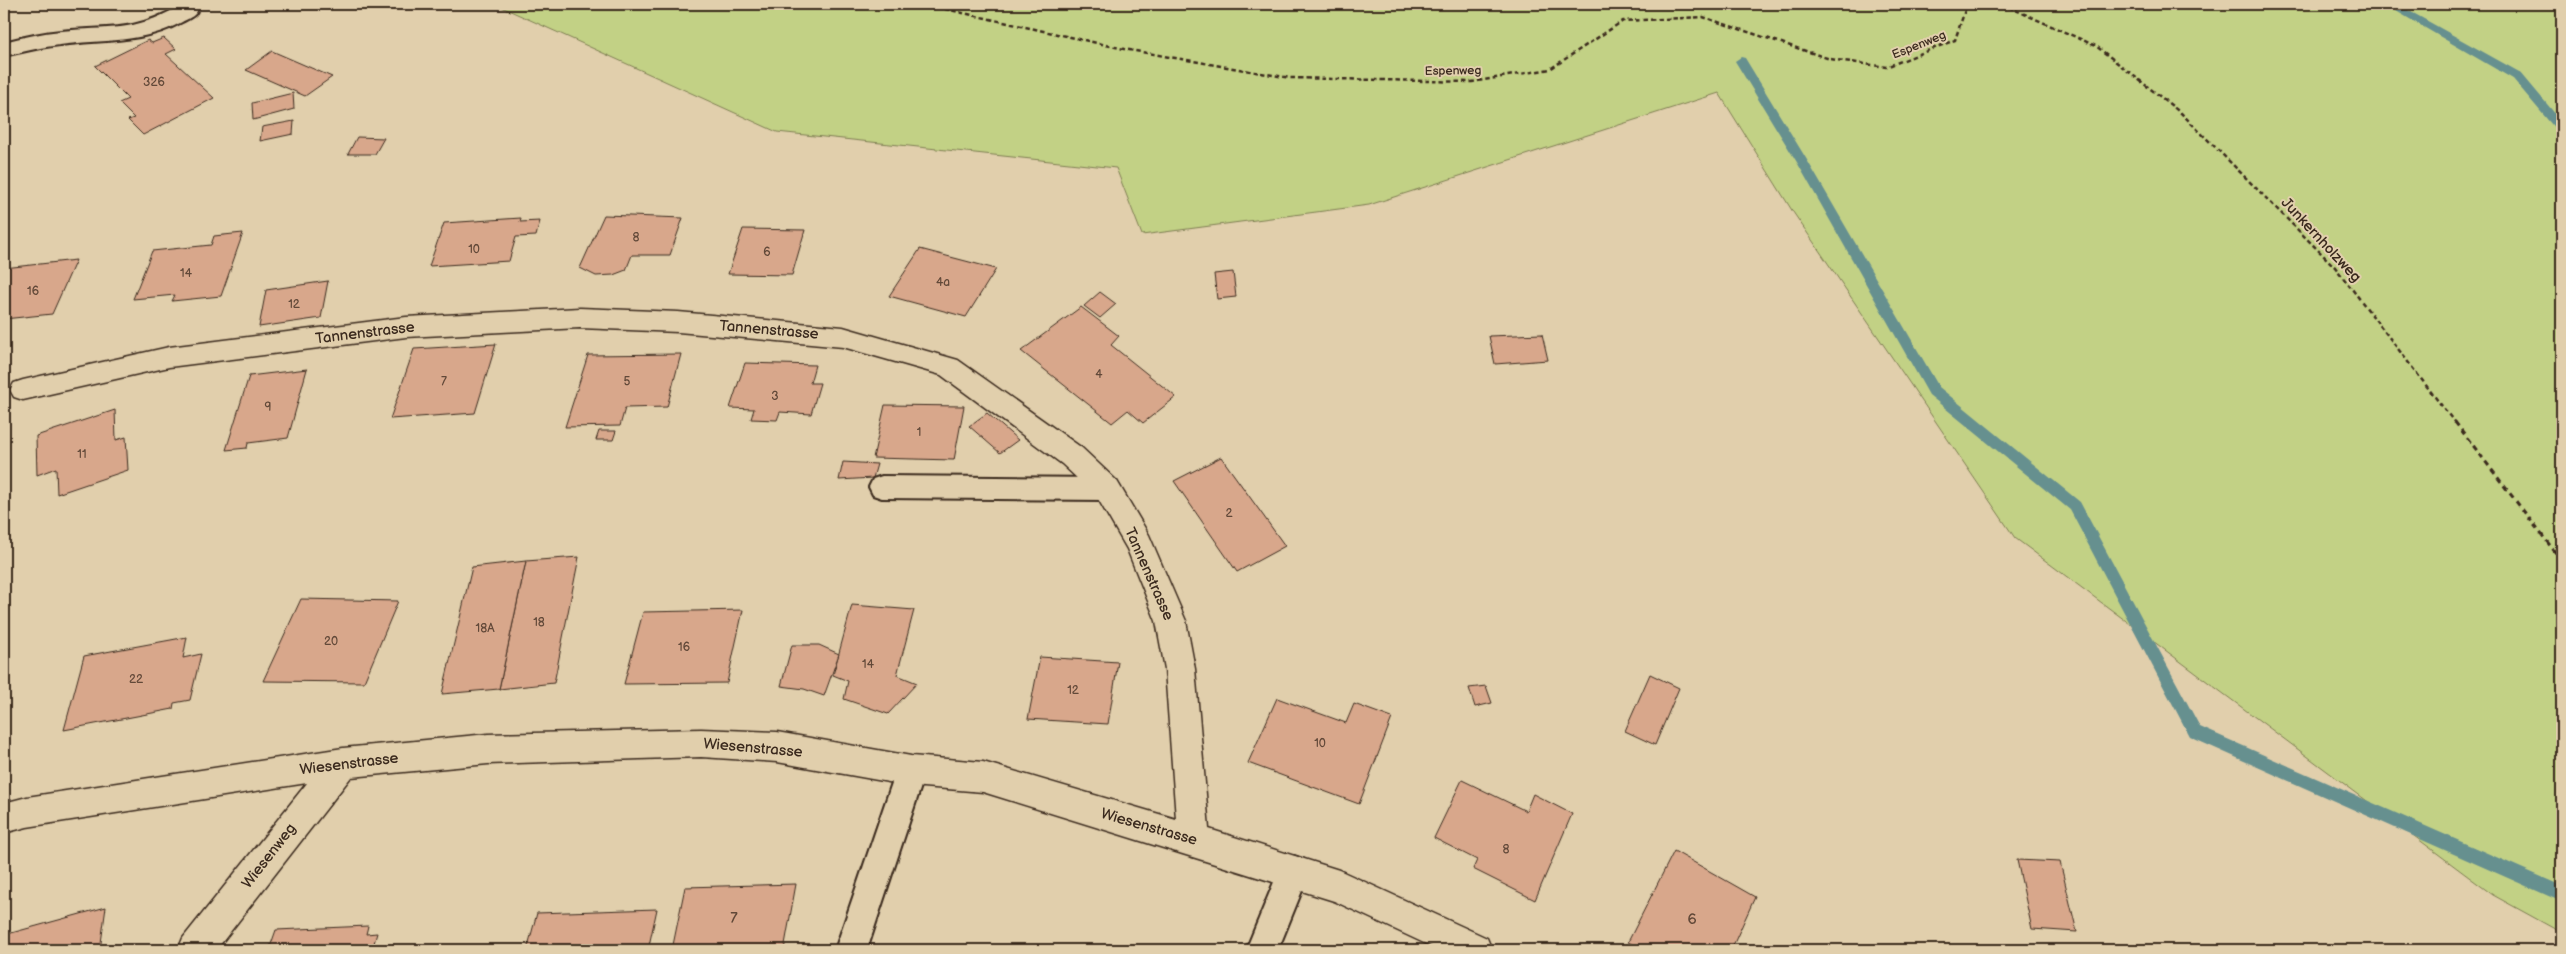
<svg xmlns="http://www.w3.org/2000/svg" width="2566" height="954" font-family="'Balsamiq Sans',sans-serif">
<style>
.green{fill:#c2d185;stroke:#7e7e52}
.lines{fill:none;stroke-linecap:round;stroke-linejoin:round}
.stream{fill:#66908f;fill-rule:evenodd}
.building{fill:#d8a78b;stroke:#3b2a1e}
.service-casing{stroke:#3b2a1e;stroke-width:4}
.minor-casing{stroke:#3b2a1e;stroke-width:3}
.path-far1{stroke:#3b2a1e;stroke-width:2.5;stroke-dasharray:4.5 3;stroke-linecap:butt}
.path{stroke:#3b2a1e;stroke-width:3;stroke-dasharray:5.5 4.5;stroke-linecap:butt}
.service{fill:#e1cfac;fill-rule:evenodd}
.minor{fill:#e1cfac;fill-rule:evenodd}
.labels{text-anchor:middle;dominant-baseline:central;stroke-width:4;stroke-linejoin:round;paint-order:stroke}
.far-street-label{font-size:12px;fill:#3b2a1e;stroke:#e1cfac}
.number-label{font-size:12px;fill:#624939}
.street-label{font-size:15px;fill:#3b2a1e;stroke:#e1cfac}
.near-number-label{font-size:15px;fill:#624939}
</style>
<rect width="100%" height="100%" fill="#e1cfac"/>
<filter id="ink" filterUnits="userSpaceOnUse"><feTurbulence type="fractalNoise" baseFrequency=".02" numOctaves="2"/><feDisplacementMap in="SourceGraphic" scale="10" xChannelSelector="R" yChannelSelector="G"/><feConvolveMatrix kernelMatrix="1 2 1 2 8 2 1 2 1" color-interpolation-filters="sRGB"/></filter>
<g filter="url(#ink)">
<path class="green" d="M495 4H2562V933L2493 895 2015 538 1793 212 1719 93 1369 205 1142 235 1116 168 777 132Z"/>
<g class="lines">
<g class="stream">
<path d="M2384 4H2397L2521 73 2562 122V133L2558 132 2513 79Z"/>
<path d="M1741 57 1745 58 1807 160 1939 387 2080 502 2200 727 2562 886V902L2190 737 2070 510 1929 395 1798 164 1735 61Z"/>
</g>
</g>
<g class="building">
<path d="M164 38 176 49 166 54 214 98 143 135 128 120 134 118 119 103 128 99 95 66 148 40 152 43Z"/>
<path d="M272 51 332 77 305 96 246 70Z"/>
<path d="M293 93 294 109 253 120 252 103Z"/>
<path d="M294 121 293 134 260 141 262 127Z"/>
<path d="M357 137 384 138 375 154H348Z"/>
<path d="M604 215 683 218 670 255H632L626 270 613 275 596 276 580 268Z"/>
<path d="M521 218 520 222 540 221 536 236 516 237 509 261 429 266 444 223Z"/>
<path d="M743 229 805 230 792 275 728 274Z"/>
<path d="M243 233 221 296 172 301 175 295 133 299 152 251 211 245 214 236Z"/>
<path d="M920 249 996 269 966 317 889 296Z"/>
<path d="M76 260 52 314 4 319V268Z"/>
<path d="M1233 272 1236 297 1217 299 1214 274Z"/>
<path d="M328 281 321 318 259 327 266 290Z"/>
<path d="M1100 292 1116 304 1100 318 1084 306Z"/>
<path d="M1081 307 1119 336 1111 345 1176 397 1143 423 1128 410 1112 423 1021 351Z"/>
<path d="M1542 334 1548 360 1495 364 1489 336Z"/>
<path d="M496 344 475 413 390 419 414 349Z"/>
<path d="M681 354 667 407 625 408 620 426 565 427 588 355Z"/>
<path d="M745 363 815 365 810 383H820L811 414 780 412 777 420 751 419 754 409 730 408Z"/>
<path d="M307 369 288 438 248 443 247 448 226 450 249 376Z"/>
<path d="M885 405 964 406 954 460 873 458Z"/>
<path d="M115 410 116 440 126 437 128 470 57 494 56 468 37 475 36 436Z"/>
<path d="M987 413 1018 440 1000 453 969 426Z"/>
<path d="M599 431H616L613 440H596Z"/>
<path d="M1221 457 1285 546 1237 572 1174 481Z"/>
<path d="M843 462 877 464 873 478 839 480Z"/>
<path d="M579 557 554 683 499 689 526 561Z"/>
<path d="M526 561 499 689 442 694 472 567Z"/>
<path d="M301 599 398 601 364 682 263 681Z"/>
<path d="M852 605 914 610 897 675 917 683 888 714 844 699 848 681 833 675Z"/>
<path d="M743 610 727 683 624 684 643 612Z"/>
<path d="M187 637 183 658 201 654 190 700 174 703 173 709 64 730 84 656Z"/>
<path d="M792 645H819L839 654 824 696 804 689 781 686Z"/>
<path d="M1040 657 1118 662 1108 724 1028 719Z"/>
<path d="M1650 674 1679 688 1655 745 1625 731Z"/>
<path d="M1486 686 1492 703 1475 707 1469 688Z"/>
<path d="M1277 698 1346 723 1354 704 1392 718 1359 804 1248 763Z"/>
<path d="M1462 780 1526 811 1533 794 1572 814 1535 900 1473 869 1477 860 1434 838Z"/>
<path d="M1674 851 1755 897 1731 950H1643L1628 942Z"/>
<path d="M2017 860 2060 862 2077 932 2032 929Z"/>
<path d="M796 884 784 950H672L685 887Z"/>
<path d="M106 907 100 950H4V935Z"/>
<path d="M657 909 648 950H527L537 913Z"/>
<path d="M368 926 366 934 377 933 372 950H269L276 930Z"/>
</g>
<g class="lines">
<g class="service-casing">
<g id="service">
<path d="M178 4H198C199 15 191 17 182 22 143 44 102 39 60 45 41 47 23 52 4 56V42C23 37 41 33 61 31 110 26 132 33 178 7Z"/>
<path d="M882 476 1107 478 1116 481 1120 489 1116 497 1107 500 882 498 873 495 869 487 873 479Z"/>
<path d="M911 757 922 761 926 771 867 950H835L896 771 900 761Z"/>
<path d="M1294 856 1305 860 1310 871 1278 950H1246L1283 860Z"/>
</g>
</g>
<g class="minor-casing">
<path id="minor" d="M580 308 678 312 843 327 958 360 1082 448 1117 481 1149 535 1186 621 1195 669 1209 829 1339 870 1487 938 1492 950H1439L1334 901 983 792 911 786 777 762 701 757 488 764 351 777 216 950H178L183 938 307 783 27 827 4 833V803L27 797 343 748 488 734 701 729 777 732 911 756 983 762 1176 819 1165 669 1156 621 1127 549 1097 497 1062 464 941 375 843 347 678 332 580 328 406 337 169 367 23 400 14 397 10 390 14 383 23 380 169 347 406 317Z"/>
</g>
<g class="path-far1">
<path d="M923 4 1124 49 1290 78 1472 82 1550 69 1623 21 1703 17 1830 59 1886 67 1955 40 1967 4"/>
<path d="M2002 4 2096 46 2181 113 2335 267 2455 423"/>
</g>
<path class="path" d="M2455 422 2562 561"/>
<use href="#service" class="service"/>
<use href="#minor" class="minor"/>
</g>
</g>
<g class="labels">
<g class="far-street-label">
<text transform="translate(1919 45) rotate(-22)">Espenweg</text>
<text transform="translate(1453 71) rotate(-1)">Espenweg</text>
</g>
<g class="number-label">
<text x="154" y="82">326</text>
<text x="636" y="237">8</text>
<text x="474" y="249">10</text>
<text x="767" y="252">6</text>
<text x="186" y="273">14</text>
<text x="943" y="282">4a</text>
<text x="33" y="291">16</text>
<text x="294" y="304">12</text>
<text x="1099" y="374">4</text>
<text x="444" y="381">7</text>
<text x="627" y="381">5</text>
<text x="775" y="396">3</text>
<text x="268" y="407">9</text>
<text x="919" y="432">1</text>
<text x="82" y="454">11</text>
<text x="1229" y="513">2</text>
<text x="539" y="622">18</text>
<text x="485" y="628">18A</text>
<text x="331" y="641">20</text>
<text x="684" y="647">16</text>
<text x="868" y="664">14</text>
<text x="136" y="679">22</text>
<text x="1073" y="690">12</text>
<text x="1320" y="743">10</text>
<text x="1506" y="849">8</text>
</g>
<g class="street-label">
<text transform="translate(2321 240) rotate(47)">Junkernholzweg</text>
<text transform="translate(769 330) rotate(5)">Tannenstrasse</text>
<text transform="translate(365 333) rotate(-7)">Tannenstrasse</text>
<text transform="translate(1149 574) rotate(66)">Tannenstrasse</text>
<text transform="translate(753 748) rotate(5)">Wiesenstrasse</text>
<text transform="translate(349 764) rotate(-7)">Wiesenstrasse</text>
<text transform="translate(1149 827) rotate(16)">Wiesenstrasse</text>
<text transform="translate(269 856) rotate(-52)">Wiesenweg</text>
</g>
<g class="near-number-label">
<text x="734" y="918">7</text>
<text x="1692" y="919">6</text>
</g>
</g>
<rect width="2566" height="954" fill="none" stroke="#e1cfac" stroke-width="20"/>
<rect x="10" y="10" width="2546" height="934" fill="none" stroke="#3b2a1e" stroke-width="2" filter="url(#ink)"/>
</svg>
